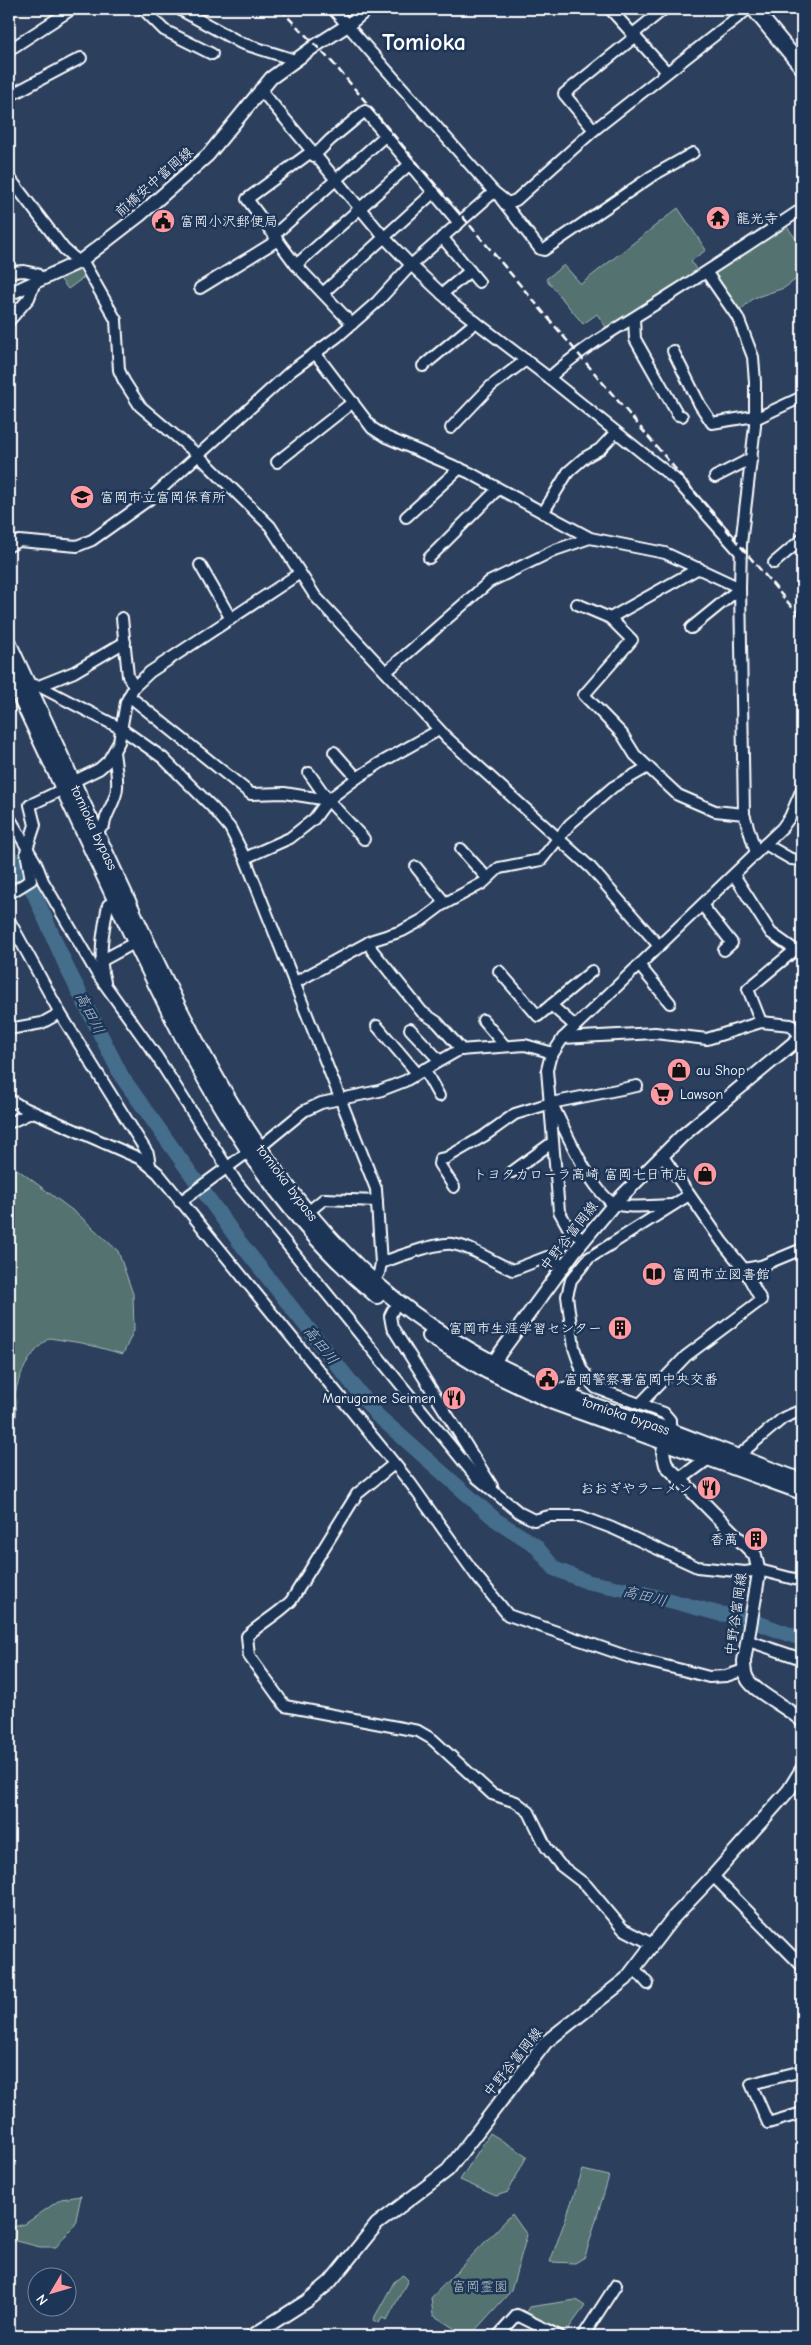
<svg xmlns="http://www.w3.org/2000/svg" width="811" height="2345" font-family="'Comic Neue','Klee One',sans-serif">
<style>
.green{fill:#537270;stroke:#a9b8b8}
.lines{fill:none;stroke-linecap:round;stroke-linejoin:round}
.river{stroke:#446e8c;stroke-width:15}
.minor-casing{stroke:#fff;stroke-width:14}
.major-casing{stroke:#fff;stroke-width:16}
.highway-casing{stroke:#fff;stroke-width:18}
.minor{stroke:#1d3557;stroke-width:10}
.major{stroke:#1d3557;stroke-width:12}
.highway{stroke:#1d3557;stroke-width:14}
.rail{stroke:#fff;stroke-width:2.5;stroke-dasharray:8 4;stroke-linecap:butt}
.labels{text-anchor:middle;dominant-baseline:central;stroke-width:5;stroke-linejoin:round;paint-order:stroke}
.street-label{font-size:14px;fill:#fff;stroke:#1d3557}
.poi-label{font-size:14px;fill:#fff;stroke:#1d3557;text-anchor:start}
.park-label{font-size:14px;fill:#b2c0bf;stroke:#1d3557}
.water-label{font-size:15px;font-style:italic;fill:#b4c5d1;stroke:#1d3557}
.town-label{font-size:24px;font-weight:bold;fill:#fff;stroke:#1d3557}
</style>
<rect width="100%" height="100%" fill="#2c3f5d"/>
<filter id="ink" filterUnits="userSpaceOnUse"><feTurbulence type="fractalNoise" baseFrequency=".02" numOctaves="2"/><feDisplacementMap in="SourceGraphic" scale="10" xChannelSelector="R" yChannelSelector="G"/><feConvolveMatrix kernelMatrix="1 2 1 2 8 2 1 2 1" color-interpolation-filters="sRGB"/></filter>
<g filter="url(#ink)">
<g class="green">
<path d="M678 208 706 250 691 261 698 273 608 330 597 314 583 324 546 279 564 265 581 284Z"/>
<path d="M785 224 802 247V275L784 288 754 298 738 312 712 273Z"/>
<path d="M80 266 86 276 68 289 58 276Z"/>
<path d="M9 1163 80 1216 118 1251 133 1294 134 1330 123 1354 82 1343 49 1338C34 1350 22 1367 17 1386 12 1404 23 1413 9 1430Z"/>
<path d="M490 2133 527 2156 508 2192 496 2196 460 2180Z"/>
<path d="M583 2170 609 2176 585 2257 575 2263 550 2262Z"/>
<path d="M81 2196 75 2224 56 2247H40L9 2239V2228L25 2224 61 2199Z"/>
<path d="M512 2214 527 2235 511 2291 470 2336H466L433 2315 431 2298Z"/>
<path d="M403 2275 408 2280 387 2320 382 2318 379 2323 373 2320 394 2282Z"/>
<path d="M576 2300 585 2306 566 2332 526 2312 529 2307Z"/>
</g>
<g class="lines">
<path class="river" d="M9 855 33 891 67 968 122 1077 238 1240 377 1415 496 1520 535 1545 555 1569 588 1582 642 1593 720 1614 736 1615 802 1639"/>
<g class="minor-casing">
<g id="minor">
<path d="M143 9 164 30 212 54"/>
<path d="M179 9 241 43 295 60"/>
<path d="M333 9 494 192 508 203 516 200 594 130 748 9"/>
<path d="M610 9 667 72"/>
<path d="M633 34 664 9"/>
<path d="M9 50 72 9"/>
<path d="M260 89 383 236 411 265 455 306 549 378 676 480 741 553"/>
<path d="M9 96 81 58"/>
<path d="M594 130 564 94 636 36"/>
<path d="M311 152 247 199 296 265 352 324"/>
<path d="M314 156 330 140 365 111 459 223"/>
<path d="M9 177 64 249 79 262"/>
<path d="M501 199 540 249 544 250 652 176 693 153"/>
<path d="M274 235 386 135"/>
<path d="M442 237 479 282"/>
<path d="M82 260 116 320 119 370 124 381 140 406 198 455 270 526 315 596 447 738 591 868 659 946"/>
<path d="M296 265 410 164"/>
<path d="M9 272 24 271 37 274 41 279"/>
<path d="M707 273 738 318 753 357 755 382V426L741 544 740 588 744 814 756 853"/>
<path d="M200 288 278 240"/>
<path d="M323 293 434 192"/>
<path d="M442 294 470 271"/>
<path d="M634 318 635 339 678 415 682 416"/>
<path d="M9 321 29 298 35 282"/>
<path d="M673 351 700 405 712 423 755 416"/>
<path d="M315 353 372 428 386 437 470 473 590 538 665 553 740 588 691 628"/>
<path d="M423 366 476 322"/>
<path d="M549 378C586 344 623 325 665 298 711 269 757 239 802 209"/>
<path d="M755 419 802 397"/>
<path d="M451 428 491 386 526 360"/>
<path d="M277 462 353 402"/>
<path d="M715 477 752 458"/>
<path d="M543 513 568 472 584 458 600 449 616 432"/>
<path d="M406 517 460 468"/>
<path d="M9 546 19 541 77 546 92 540 151 498 291 371 337 337 377 302 411 265 494 192"/>
<path d="M429 558 498 489"/>
<path d="M774 563 802 539"/>
<path d="M200 565 231 619"/>
<path d="M577 604 610 618 632 640 584 695 622 734 635 755 678 795 715 811 744 814"/>
<path d="M122 618 128 676 134 687"/>
<path d="M610 618 699 568"/>
<path d="M386 672 489 582 555 550 590 538"/>
<path d="M28 684 39 686 122 729 163 758 214 809 230 828 245 858 376 1189 381 1263 379 1273 374 1281"/>
<path d="M39 686 74 672 125 642"/>
<path d="M129 696 251 794 284 793 328 800 364 839"/>
<path d="M334 752 357 778"/>
<path d="M309 773 328 800"/>
<path d="M9 817 36 863 43 881 96 972 157 1057 237 1183 476 1477 520 1513 534 1520 549 1516H580L612 1528 697 1567 745 1572 759 1570 802 1581"/>
<path d="M95 831 104 825C106 812 117 800 117 787 118 776 115 763 114 751"/>
<path d="M765 844 791 859 802 860"/>
<path d="M461 849 487 878"/>
<path d="M245 858 290 838 314 819 328 800 357 778 380 763 439 730"/>
<path d="M416 867 445 903"/>
<path d="M734 875 771 933 795 950 748 989 761 1022"/>
<path d="M9 891 10 893 31 880 26 852 35 825 30 805 57 792 62 787 99 769 108 761 119 742 126 702 134 687 150 672 300 573"/>
<path d="M702 905 732 943 724 950"/>
<path d="M9 920 60 1013 148 1154 150 1165"/>
<path d="M369 942 372 950 422 1012 437 1022 462 1050"/>
<path d="M101 961 136 942"/>
<path d="M639 965 670 1003"/>
<path d="M499 971 538 1016 592 971"/>
<path d="M105 982C98 957 103 931 108 905L116 901"/>
<path d="M294 983 373 940 402 931 422 920 442 905 483 883 499 868 541 860 570 824 613 787 648 767"/>
<path d="M551 1005 575 1026"/>
<path d="M483 1020 505 1046"/>
<path d="M377 1026 417 1073"/>
<path d="M9 1029 42 1023 60 1013"/>
<path d="M410 1029 439 1060"/>
<path d="M563 1038 655 1033 707 1039 761 1022 791 1025 801 1037"/>
<path d="M424 1069 439 1096"/>
<path d="M9 1099 20 1106 141 1159 158 1173 411 1484 475 1574 508 1615 629 1657 686 1671 709 1677 726 1676 744 1670"/>
<path d="M553 1106C565 1129 594 1199 618 1205 635 1209 656 1205 673 1205"/>
<path d="M9 1123 33 1112"/>
<path d="M662 1155 722 1242 744 1269 761 1266 802 1249"/>
<path d="M512 1172 553 1142"/>
<path d="M454 1187 439 1164 440 1159 446 1158 484 1136 515 1114 551 1103 637 1086"/>
<path d="M180 1202 248 1152 260 1147 304 1111 321 1103 379 1091 405 1081 459 1050 525 1045 553 1053"/>
<path d="M308 1212 324 1199 377 1201"/>
<path d="M583 1240 569 1229 559 1211 547 1070 550 1058 563 1038 782 828 790 817 802 789"/>
<path d="M381 1263C396 1257 439 1242 452 1244 473 1247 494 1263 513 1270L547 1257 563 1266"/>
<path d="M393 1310 390 1316 392 1327 492 1486"/>
<path d="M640 1404 686 1356 761 1300 744 1269"/>
<path d="M670 1431V1420L664 1413 596 1388 583 1374 574 1348 567 1296 571 1280 589 1258 689 1195"/>
<path d="M737 1457 783 1418 802 1410"/>
<path d="M394 1464 357 1494 291 1601C277 1615 261 1623 247 1636L249 1656 285 1706 418 1731 432 1739 492 1794 516 1802 529 1812 546 1847 560 1865 586 1885 623 1929 652 1944"/>
<path d="M749 1641 802 1659"/>
<path d="M713 1876 802 1966"/>
<path d="M634 1968 648 1984"/>
<path d="M802 2071 751 2084 768 2123 802 2113"/>
<path d="M498 2336 517 2315 559 2336"/>
<path d="M583 2336 616 2285"/>
</g>
</g>
<g class="major-casing">
<g id="major">
<path d="M9 294 79 262 140 215 208 155 271 78 315 46 348 25 367 9"/>
<path d="M487 1371 574 1252 614 1204 682 1136 802 1036"/>
<path d="M669 1434 663 1452 666 1465 755 1555 759 1573 744 1661C744 1667 744 1674 748 1680 756 1693 789 1708 802 1721"/>
<path d="M680 1479 707 1459"/>
<path d="M252 2336 307 2301 330 2282 377 2224 448 2170 546 2042 626 1979 672 1919 713 1876 789 1790 802 1769"/>
</g>
</g>
<g class="highway-casing">
<g id="highway">
<path d="M754 9 802 67"/>
<path d="M9 644C47 725 84 807 122 888 196 1049 279 1224 431 1326 470 1352 512 1374 555 1391 593 1407 633 1417 671 1431 715 1448 758 1465 802 1481"/>
<path d="M9 673C48 756 87 840 126 923 191 1058 258 1199 377 1296"/>
<path d="M430 1336 487 1371 553 1402 802 1492"/>
<path d="M557 1392 572 1388 583 1374"/>
</g>
</g>
<use href="#minor" class="minor"/>
<use href="#major" class="major"/>
<use href="#highway" class="highway"/>
<path class="rail" d="M280 9 333 63 802 619"/>
</g>
</g>
<defs>
<g id="temple-disc" transform="scale(1.25)"><circle r="9.5" fill="#ff9aa2" stroke="#1d3557"/><path d="M0-6L5-2H3V0L6.5 2.5H4V6H1.5V3h-3V6H-4V2.5H-6.5L-3 0V-2H-5Z" fill="#111"/></g>
<g id="civic-disc" transform="scale(1.25)"><circle r="9.5" fill="#ff9aa2" stroke="#1d3557"/><path d="M-.6-6.5H3V-4.5H.6V-3L4-1V1h2V6H-6V1h2V-1L-.6-3ZM-1.2 2.5V6h2.4V2.5Z" fill="#111"/></g>
<g id="school-disc" transform="scale(1.25)"><circle r="9.5" fill="#ff9aa2" stroke="#1d3557"/><path d="M0-5L7-2L0 1L-7-2ZM-4 1L0 2.5L4 1V4Q0 6-4 4Z" fill="#111"/></g>
<g id="shop-disc" transform="scale(1.25)"><circle r="9.5" fill="#ff9aa2" stroke="#1d3557"/><path d="M-5-2.5h2.3a2.7 3.5 0 0 1 5.4 0H5L5.5 6h-11ZM-1.5-2.5h3a1.5 2.3 0 0 0-3 0Z" fill="#111"/></g>
<g id="supermarket-disc" transform="scale(1.25)"><circle r="9.5" fill="#ff9aa2" stroke="#1d3557"/><path d="M-6-5.5h2.5l.6 2H6L4.5 2H-2.5L-4.4-4H-6ZM-1.5 3.2a1.3 1.3 0 1 0 .1 0ZM3 3.2a1.3 1.3 0 1 0 .1 0Z" fill="#111"/></g>
<g id="library-disc" transform="scale(1.25)"><circle r="9.5" fill="#ff9aa2" stroke="#1d3557"/><path d="M-6-4Q-3-5.5-.7-3.5V5Q-3 3-6 4ZM6-4Q3-5.5 .7-3.5V5Q3 3 6 4Z" fill="#111"/></g>
<g id="building-disc" transform="scale(1.25)"><circle r="9.5" fill="#ff9aa2" stroke="#1d3557"/><path d="M-4-6H4V6H1V3H-1V6H-4ZM-2.5-4.3h1.7v1.8h-1.7ZM.8-4.3h1.7v1.8H.8ZM-2.5-1h1.7V.8h-1.7ZM.8-1h1.7V.8H.8Z" fill="#111"/></g>
<g id="restaurant-disc" transform="scale(1.25)"><circle r="9.5" fill="#ff9aa2" stroke="#1d3557"/><path d="M-5-6h1v4h1v-4h1v4h1v-4h1v5L-1.5 .5V6h-2V.5L-5-1ZM5-6V6H3V1.5H1.5Q1.5-4 5-6Z" fill="#111"/></g>
</defs>
<g fill-rule="evenodd">
<use href="#temple-disc" x="718" y="218"/>
<use href="#civic-disc" x="163" y="221"/>
<use href="#school-disc" x="82" y="497"/>
<use href="#shop-disc" x="679" y="1070"/>
<use href="#supermarket-disc" x="662" y="1094"/>
<use href="#shop-disc" x="705" y="1174"/>
<use href="#library-disc" x="654" y="1274"/>
<use href="#building-disc" x="620" y="1328"/>
<use href="#civic-disc" x="547" y="1379"/>
<use href="#restaurant-disc" x="454" y="1398"/>
<use href="#restaurant-disc" x="709" y="1488"/>
<use href="#building-disc" x="756" y="1539"/>
</g>
<g class="labels">
<g class="street-label">
<text transform="translate(154 182) rotate(-41)">前橋安中富岡線</text>
<text transform="translate(94 828) rotate(65)">tomioka bypass</text>
<text transform="translate(287 1183) rotate(53)">tomioka bypass</text>
<text transform="translate(569 1236) rotate(-52)">中野谷富岡線</text>
<text transform="translate(626 1416) rotate(19)">tomioka bypass</text>
<text transform="translate(736 1614) rotate(-82)">中野谷富岡線</text>
<text transform="translate(513 2062) rotate(-51)">中野谷富岡線</text>
</g>
<g class="poi-label">
<text x="736" y="218">龍光寺</text>
<text x="180" y="221">富岡小沢郵便局</text>
<text x="100" y="497">富岡市立富岡保育所</text>
<text x="696" y="1070">au Shop</text>
<text x="680" y="1094">Lawson</text>
<text x="688" y="1174" text-anchor="end">トヨタカローラ高崎 富岡七日市店</text>
<text x="672" y="1274">富岡市立図書館</text>
<text x="602" y="1328" text-anchor="end">富岡市生涯学習センター</text>
<text x="564" y="1379">富岡警察署富岡中央交番</text>
<text x="436" y="1398" text-anchor="end">Marugame Seimen</text>
<text x="692" y="1488" text-anchor="end">おおぎやラーメン</text>
<text x="738" y="1539" text-anchor="end">香萬</text>
</g>
<g class="park-label">
<text x="480" y="2286">富岡霊園</text>
</g>
<g class="water-label">
<text transform="translate(90 1013) rotate(63)">高田川</text>
<text transform="translate(321 1345) rotate(51)">高田川</text>
<text transform="translate(645 1596) rotate(14)">高田川</text>
</g>
<g class="town-label">
<text x="424" y="42">Tomioka</text>
</g>
</g>
<rect width="811" height="2345" fill="none" stroke="#1d3557" stroke-width="30"/>
<rect x="15" y="15" width="781" height="2315" fill="none" stroke="#fff" stroke-width="2" filter="url(#ink)"/>
<g transform="translate(52 2292) rotate(232)"><circle r="24" fill="#1d3557" stroke="#77869a"/>
<path d="M0-4L9 19L0 12L-9 19Z" fill="#ff9aa2"/>
<text y="-8" font-size="14" font-weight="bold" text-anchor="middle" fill="#ffffff">N</text>
</g>
</svg>
